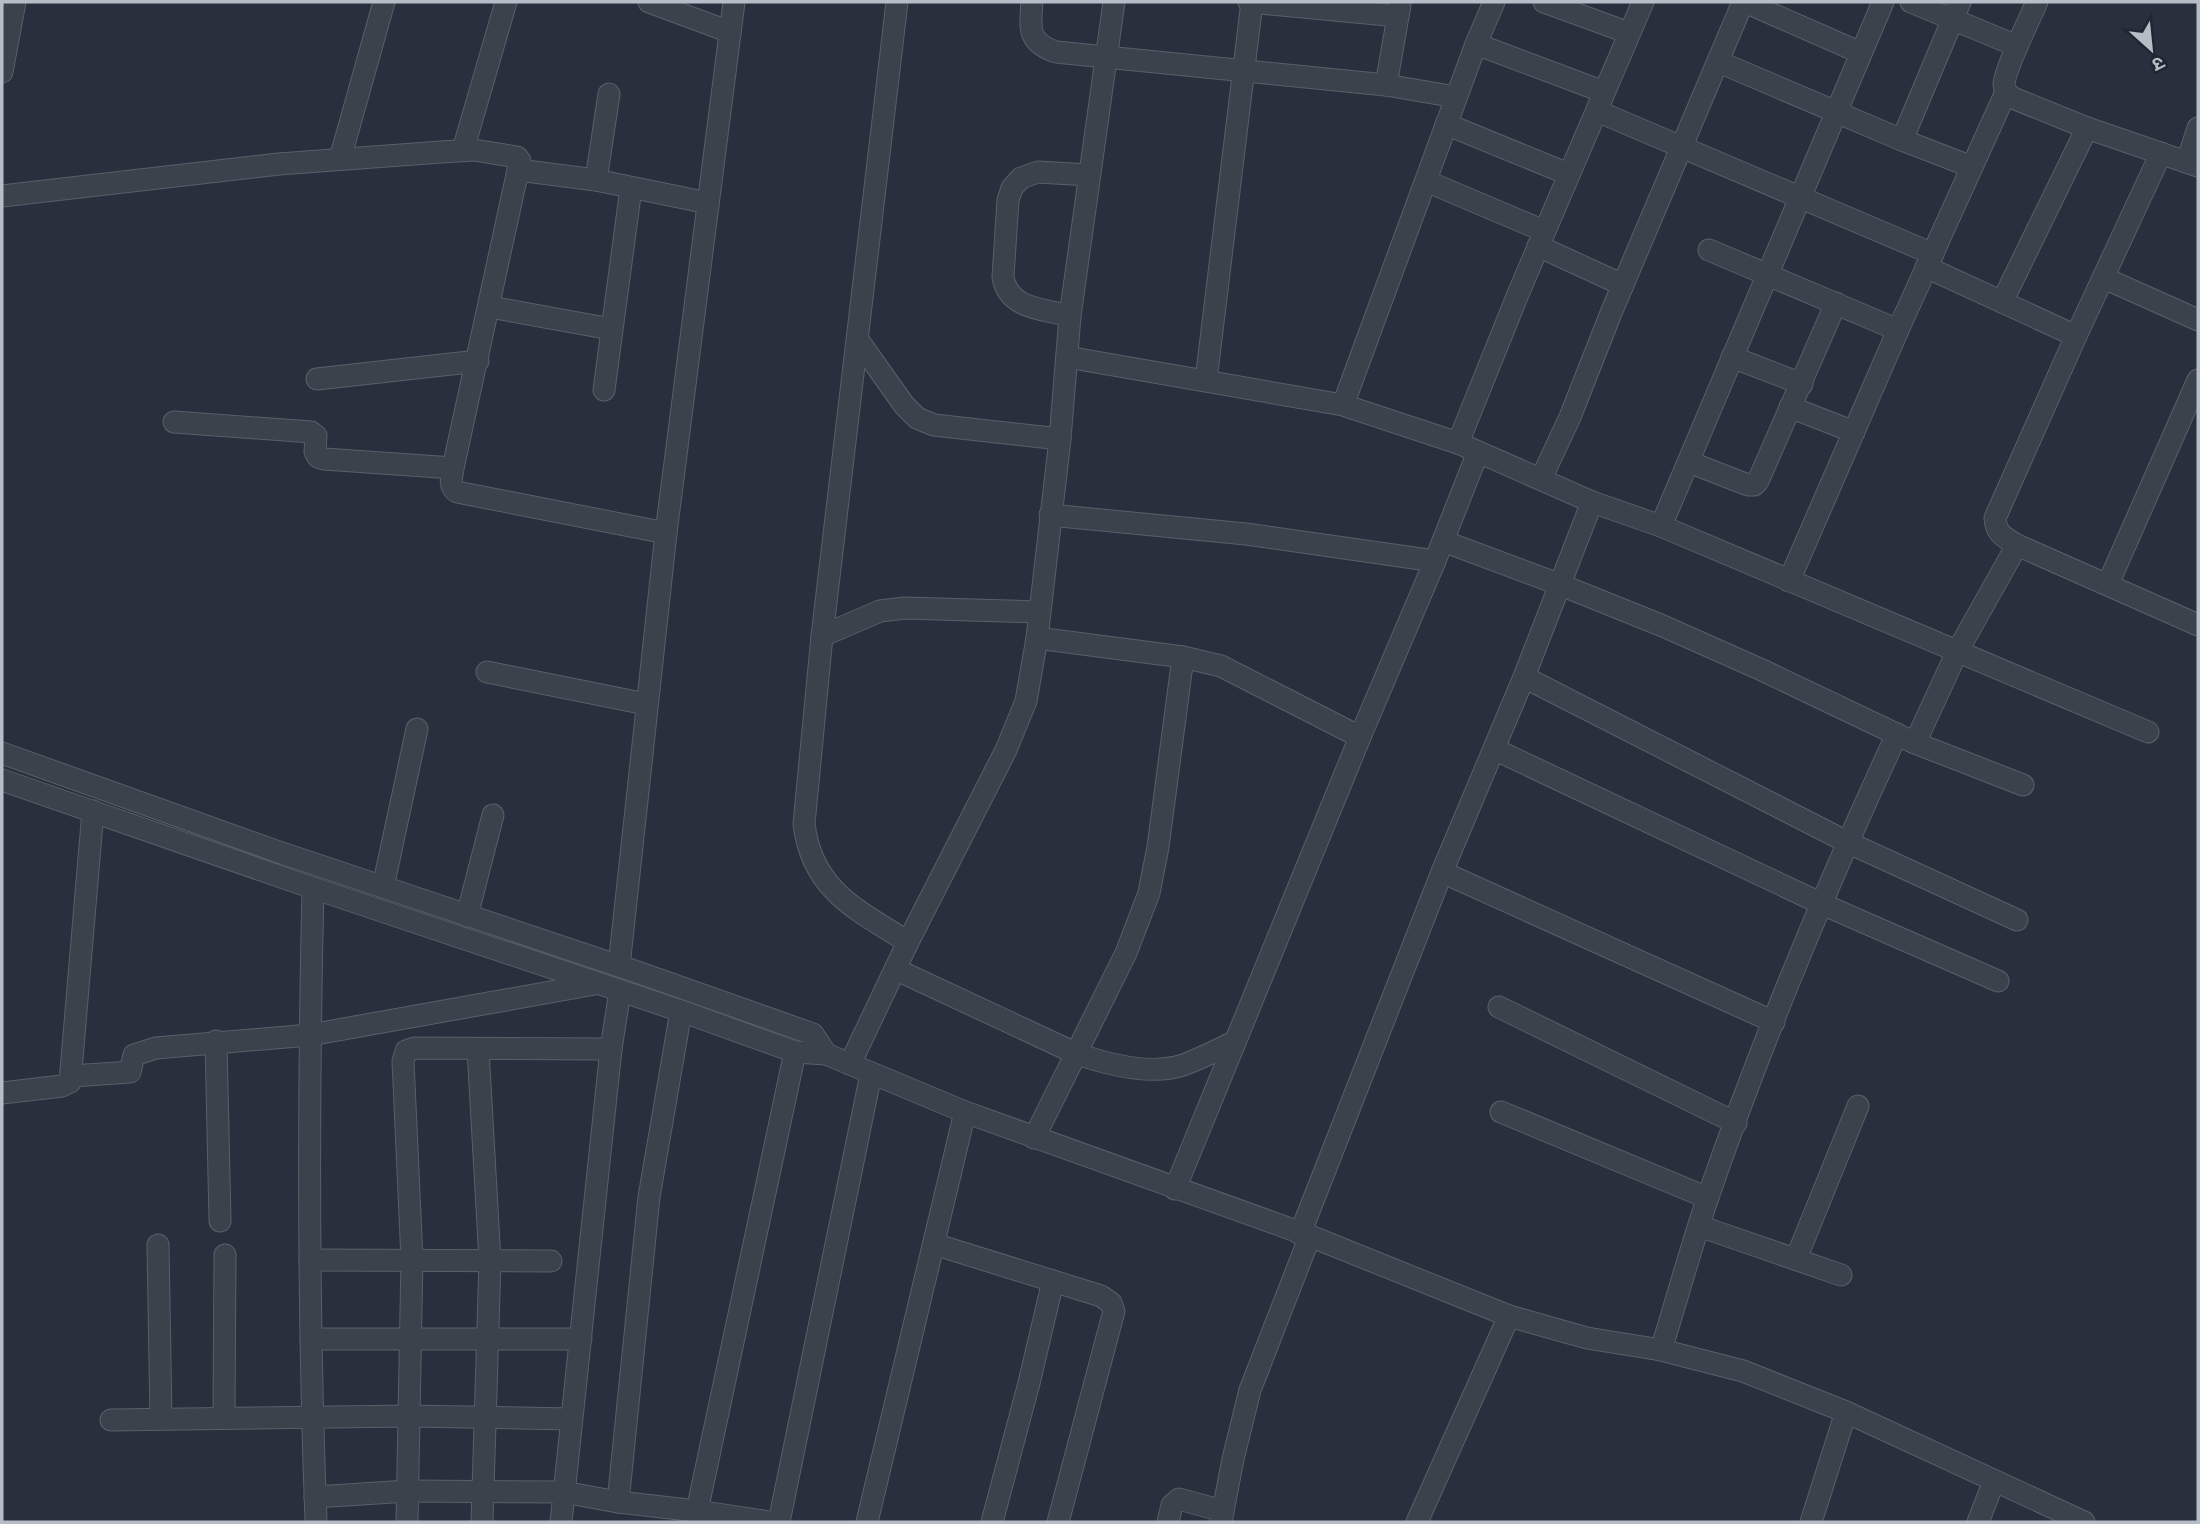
<svg xmlns="http://www.w3.org/2000/svg" width="2200" height="1524" font-family="'DejaVu Sans','Noto Sans Devanagari',sans-serif">
<style>
.lines{fill:none;stroke-linecap:round;stroke-linejoin:round}
.minor-casing{stroke:#58606a;stroke-width:23}
.minor{stroke:#3a424c;stroke-width:21}
</style>
<rect width="100%" height="100%" fill="#27303c"/>
<g class="lines">
<g class="minor-casing">
<g id="minor">
<path d="M649 2 730 32"/>
<path d="M897 2 822 636 804 824C812 890 857 910 908 942"/>
<path d="M1032 2C1030 28 1027 42 1056 52L1386 85 1456 97"/>
<path d="M1249 2 1398 16"/>
<path d="M1544 2 1629 33"/>
<path d="M1745 2 1861 53"/>
<path d="M1911 2 2017 46"/>
<path d="M2037 2C2030 18 2004 71 2004 85 2004 91 2009 95 2013 98L2087 128 2198 166"/>
<path d="M1476 44 1604 92"/>
<path d="M1719 62 1902 140 1972 167"/>
<path d="M2 72 15 2"/>
<path d="M1386 85 1400 5"/>
<path d="M1597 111 1933 254"/>
<path d="M1446 124 1568 174"/>
<path d="M1902 140 1960 2"/>
<path d="M463 150 506 2"/>
<path d="M2161 153 2076 336 1995 518C1996 534 2004 537 2017 545L2198 625"/>
<path d="M340 159 384 2"/>
<path d="M2187 162 2198 128"/>
<path d="M518 170 596 180 708 203"/>
<path d="M596 180 609 94"/>
<path d="M1426 181 1544 231"/>
<path d="M2 196 279 164 441 152 474 150 517 157 520 161 453 468C452 477 448 486 457 492L666 533"/>
<path d="M1538 246 1623 285"/>
<path d="M1709 250 1898 330"/>
<path d="M1926 267 2076 336"/>
<path d="M2104 278 2198 320"/>
<path d="M2002 302 2087 128"/>
<path d="M490 307 611 329"/>
<path d="M1070 316C1043 309 1008 309 1003 277L1008 200 1012 188 1021 178 1038 172 1089 175"/>
<path d="M858 340 904 405 917 418 934 425 1060 439"/>
<path d="M1067 357 1343 405 1458 443 1592 502 1661 526 2148 732"/>
<path d="M1732 357 1802 384"/>
<path d="M317 379 478 361"/>
<path d="M1206 380 1252 2"/>
<path d="M604 390 631 188"/>
<path d="M1343 405 1476 44 1494 2"/>
<path d="M1790 407 1854 432"/>
<path d="M174 422 311 432 316 436 315 452 318 457 324 459 453 468"/>
<path d="M1458 443 1518 294 1643 2"/>
<path d="M1689 462 1748 485H1754L1758 481 1836 303"/>
<path d="M1541 479 1570 417 1611 313 1743 2"/>
<path d="M1050 515 1246 534 1435 561"/>
<path d="M1661 526 1883 2"/>
<path d="M1443 541 1561 585 1663 626 1762 670 1915 743 2023 785"/>
<path d="M1789 581 1898 330 2006 92"/>
<path d="M2108 584 2198 380"/>
<path d="M822 636 880 611 905 608 1039 612"/>
<path d="M1037 638 1183 657 1221 666 1360 737"/>
<path d="M487 672 646 704"/>
<path d="M1524 677 1847 842 2017 920"/>
<path d="M1915 743 1957 652 2017 545"/>
<path d="M1494 749 1822 904 1998 981"/>
<path d="M2 753 273 850 640 973 813 1034 826 1054"/>
<path d="M2 780 313 888 681 1011 795 1052 826 1054 965 1112 1310 1236 1509 1316 1587 1338 1661 1350 1743 1371 1846 1412 2084 1522"/>
<path d="M1442 872 1774 1022"/>
<path d="M383 887 417 729"/>
<path d="M313 888C308 1099 308 1311 316 1522"/>
<path d="M467 916 493 815"/>
<path d="M619 966 666 533 734 2"/>
<path d="M895 969 1075 1053C1106 1064 1150 1076 1183 1065 1200 1059 1217 1050 1234 1042"/>
<path d="M1499 1007 1736 1123"/>
<path d="M216 1041 220 1221"/>
<path d="M478 1049 490 1261 482 1522"/>
<path d="M850 1064 908 942 1006 750 1026 701 1037 638 1060 439 1070 316 1114 2"/>
<path d="M72 1076 130 1072 134 1055 156 1048 310 1035 595 984"/>
<path d="M2 1093 62 1086 70 1082 93 811"/>
<path d="M1501 1112 1708 1198"/>
<path d="M1034 1138 1126 953 1149 893 1158 847 1183 657"/>
<path d="M1175 1189 1360 737 1435 561 1478 452"/>
<path d="M1699 1226 1841 1275"/>
<path d="M1300 1234 1442 872 1524 677 1592 502"/>
<path d="M934 1244 1101 1296 1111 1303 1114 1311 1058 1522"/>
<path d="M158 1245 161 1419"/>
<path d="M1796 1259 1858 1106"/>
<path d="M310 1260 551 1261"/>
<path d="M311 1339H581"/>
<path d="M1661 1350C1677 1299 1691 1247 1708 1197 1762 1040 1827 885 1897 734"/>
<path d="M224 1418 225 1255"/>
<path d="M111 1420 409 1416 571 1419"/>
<path d="M315 1497 408 1491 563 1492 618 1502 697 1511 795 1052"/>
<path d="M618 1502 649 1197 681 1011"/>
<path d="M697 1511 769 1522"/>
<path d="M407 1522 412 1259 403 1061 406 1051 415 1048 611 1049"/>
<path d="M561 1522 611 1049 620 991"/>
<path d="M779 1522 871 1074"/>
<path d="M867 1522 965 1112"/>
<path d="M992 1522 1029 1383 1053 1281"/>
<path d="M1168 1522 1172 1505 1179 1499 1223 1511"/>
<path d="M1221 1522 1233 1459 1250 1390 1310 1236"/>
<path d="M1417 1522 1509 1316"/>
<path d="M1811 1522 1846 1412"/>
<path d="M1978 1522 1994 1481"/>
</g>
</g>
<use href="#minor" class="minor"/>
</g>
<rect width="2200" height="1524" fill="none" stroke="#b6bdc7" stroke-width="7"/>
<g transform="translate(2151 49) rotate(153)" stroke="#1f2731" stroke-width="5" paint-order="stroke">
<path d="M0-5L12 26L0 18L-12 26Z" fill="#b6bdc7"/>
<text y="-10" font-size="19" font-weight="bold" text-anchor="middle" fill="#b6bdc7">उ</text>
</g>
</svg>
